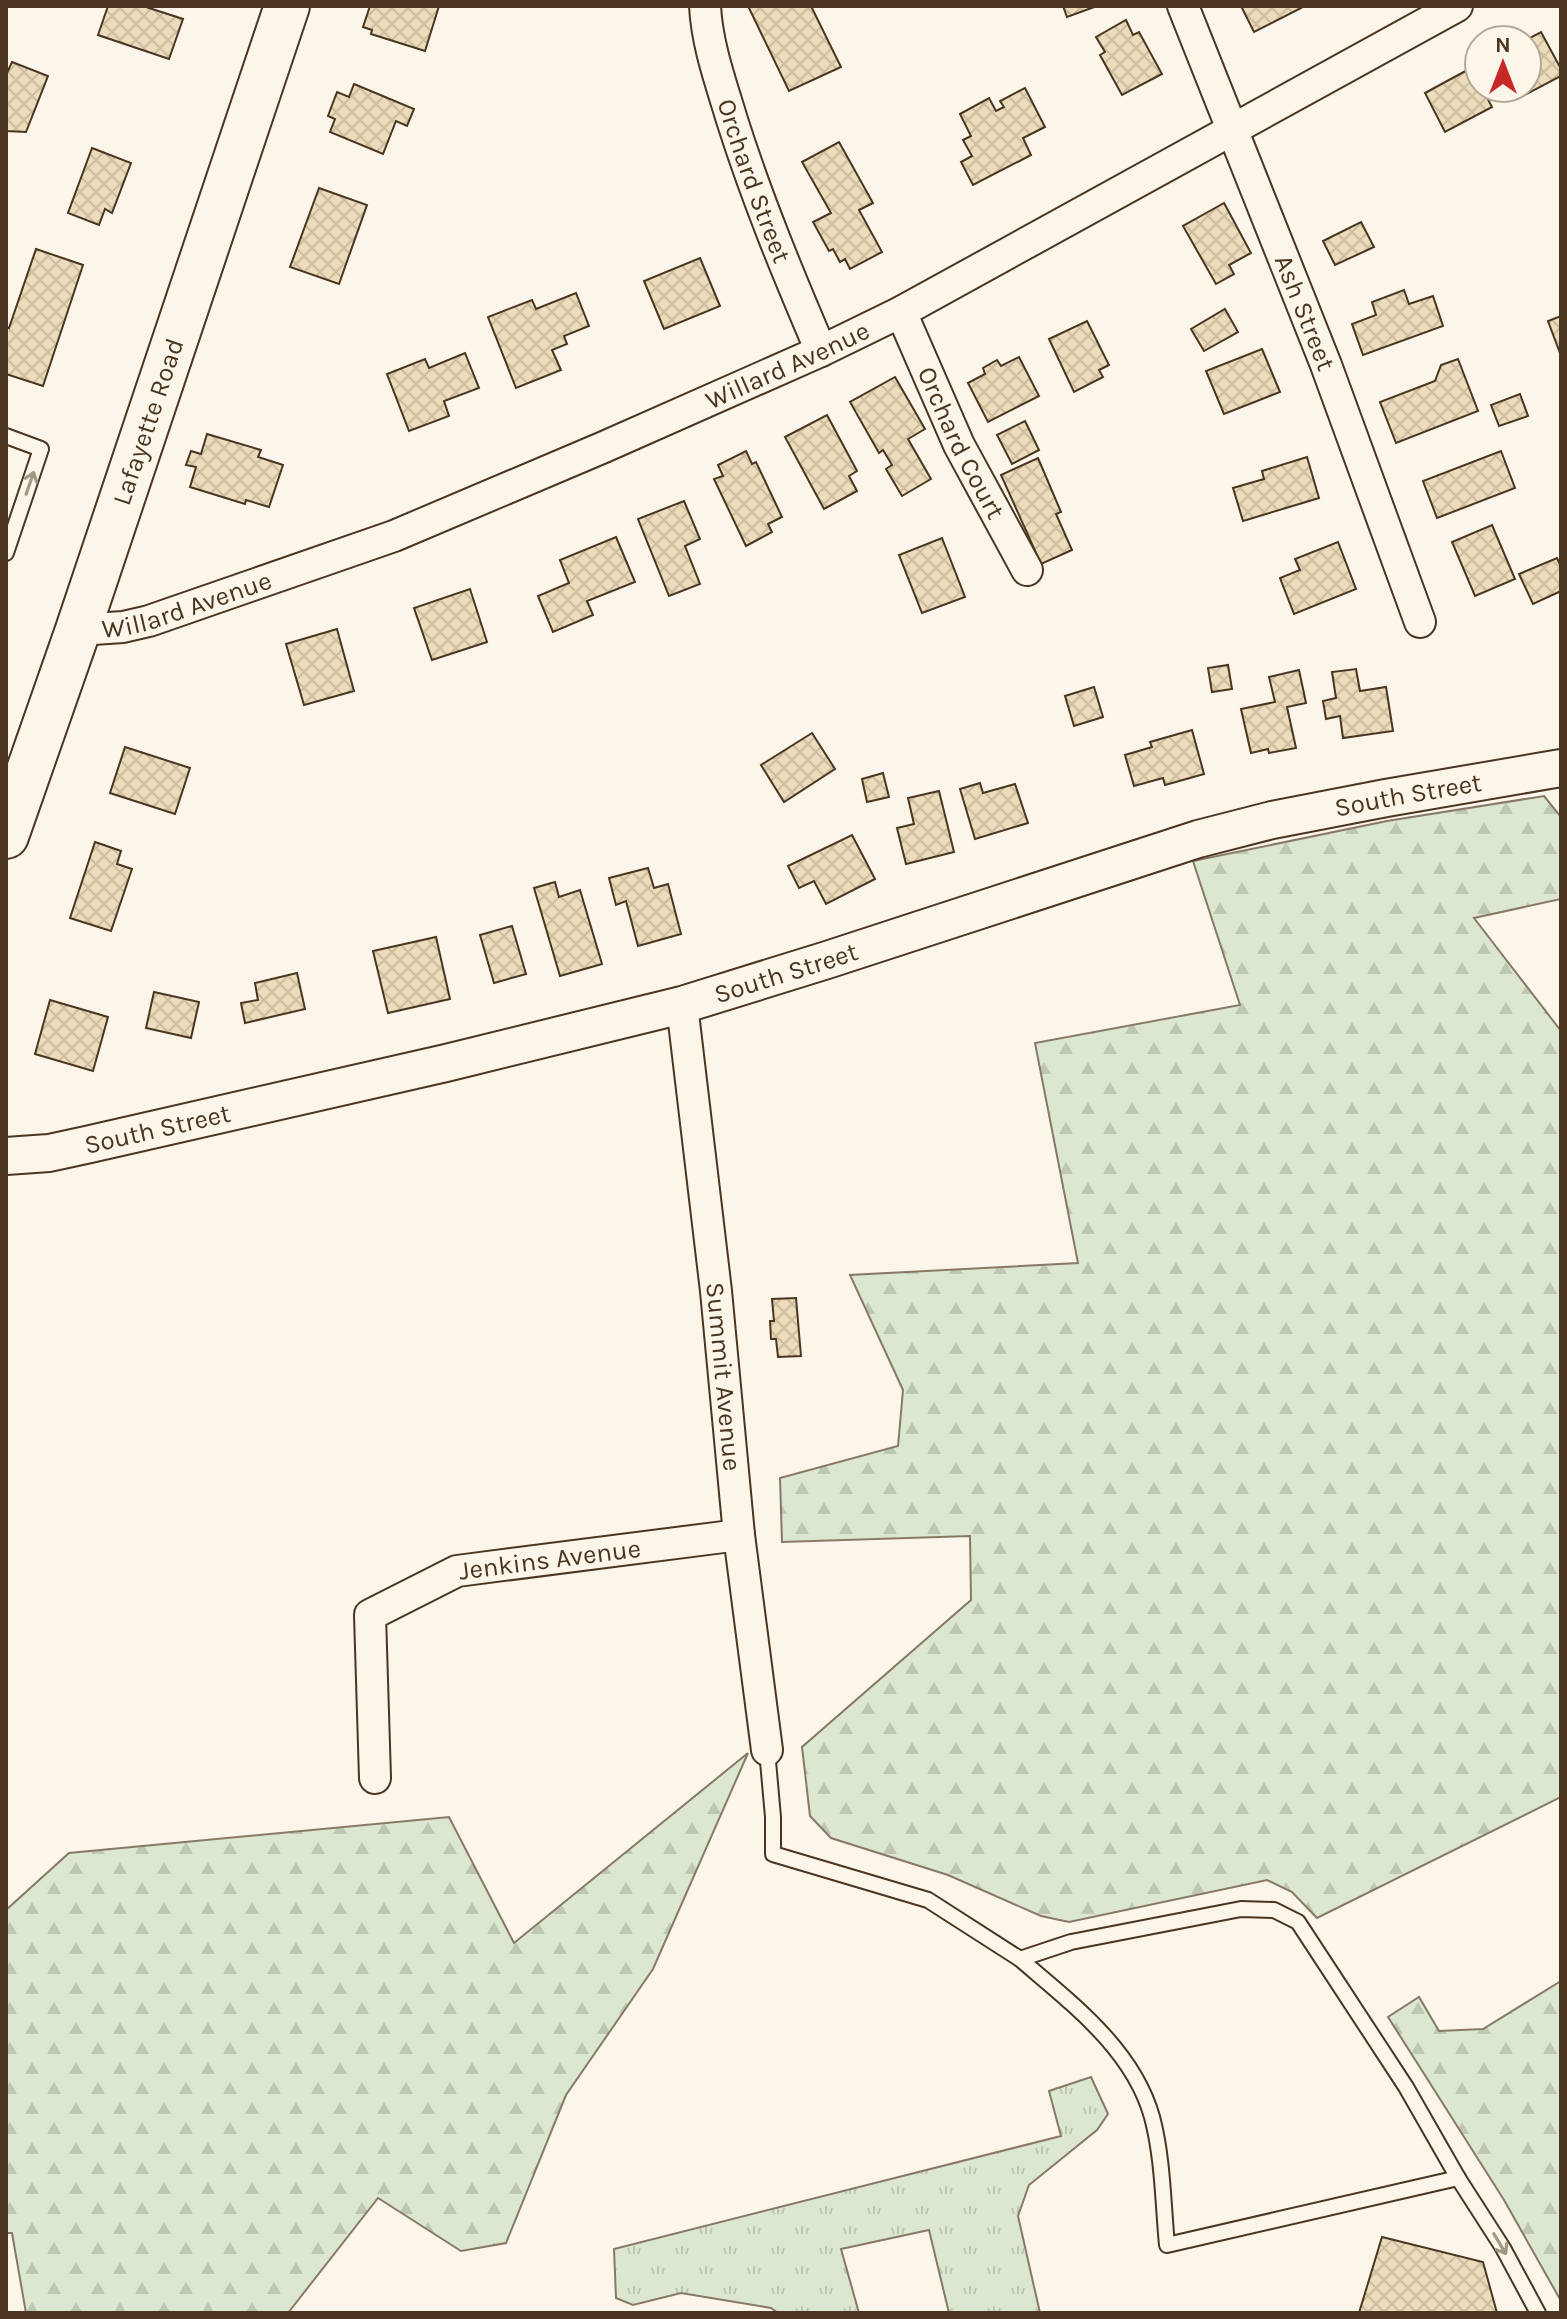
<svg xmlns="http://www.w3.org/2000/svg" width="1567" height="2319" font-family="Karla,sans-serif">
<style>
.grass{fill:url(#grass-tufts);stroke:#887966;stroke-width:2}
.forest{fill:url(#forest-firs);stroke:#887966;stroke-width:2}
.building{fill:url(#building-cross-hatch);stroke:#4a3520;stroke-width:2}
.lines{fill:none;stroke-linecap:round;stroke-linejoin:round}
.service-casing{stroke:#4a3520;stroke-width:18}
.minor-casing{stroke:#4a3520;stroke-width:34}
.tertiary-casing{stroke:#4a3520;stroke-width:40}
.primary-casing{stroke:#4a3520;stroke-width:48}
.service{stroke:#fbf6e9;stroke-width:14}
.minor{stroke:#fbf6e9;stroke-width:30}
.tertiary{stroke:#fbf6e9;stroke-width:36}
.primary{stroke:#fbf6e9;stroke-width:44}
.oneway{stroke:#a29684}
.labels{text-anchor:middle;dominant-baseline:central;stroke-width:6;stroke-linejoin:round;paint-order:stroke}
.street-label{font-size:26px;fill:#4a3520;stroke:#fbf6e9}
</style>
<defs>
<pattern id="grass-tufts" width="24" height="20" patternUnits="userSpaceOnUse" patternTransform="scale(2)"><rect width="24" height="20" fill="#dce7d0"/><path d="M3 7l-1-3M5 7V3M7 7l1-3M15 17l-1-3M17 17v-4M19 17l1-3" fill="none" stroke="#bec7b2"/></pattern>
<pattern id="forest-firs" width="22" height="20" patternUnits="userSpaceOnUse" patternTransform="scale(2)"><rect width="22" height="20" fill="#dce7d0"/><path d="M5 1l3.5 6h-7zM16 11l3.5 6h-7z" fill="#bec7b2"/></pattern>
<pattern id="building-cross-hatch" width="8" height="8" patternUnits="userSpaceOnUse" patternTransform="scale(2)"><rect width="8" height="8" fill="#ecdcbc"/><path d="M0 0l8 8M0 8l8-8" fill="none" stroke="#ccbda1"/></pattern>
</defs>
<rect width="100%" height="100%" fill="#fbf6e9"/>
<path class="grass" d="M1091 2077 1108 2114 1097 2130 1029 2185 1018 2216 1040 2313H949L929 2230 841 2249 859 2313H778L771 2308 681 2293 633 2305 616 2298 614 2249 1061 2136 1049 2091Z"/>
<g class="forest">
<path d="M1544 796 1561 817V899L1474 918 1561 1031V1797L1317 1918 1292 1892 1267 1880 1069 1922 1041 1916 948 1875 831 1838 810 1816 802 1747 971 1600 970 1536 782 1542 780 1478 898 1446 903 1390 850 1275 1078 1263 1035 1043 1240 1005 1193 861 1387 821Z"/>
<path d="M748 1753 653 1969 566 2095 506 2243 461 2251 378 2198 288 2313H26L12 2233H6V1910L69 1853 449 1817 514 1943Z"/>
<path d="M1561 1981V2301L1504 2200 1388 2017 1419 1997 1439 2031 1483 2029Z"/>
</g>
<g class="building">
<path d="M108 6H143L183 19 169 59 98 35Z"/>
<path d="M370 6H439L425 51 371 34 372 30 363 27Z"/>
<path d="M748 6H811L841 67 789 91Z"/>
<path d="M1063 6H1097L1067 17Z"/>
<path d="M1241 6H1300L1301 8 1254 32Z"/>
<path d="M1126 20 1133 35 1139 32 1162 74 1122 95 1100 55 1105 52 1096 37Z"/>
<path d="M1541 32 1561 69V76L1517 99 1511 88H1527L1526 40Z"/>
<path d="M12 62 48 76 26 132 6 131V75Z"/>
<path d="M1471 68 1479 88H1482L1492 107 1445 132 1425 93Z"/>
<path d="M354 84 414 109 407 126 396 121 383 154 330 132 335 119 328 116 337 92 349 97Z"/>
<path d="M1025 88 1045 127 1023 138 1031 155 973 185 961 162 972 156 963 140 971 136 960 114 989 98 996 111 1004 107 1000 101Z"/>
<path d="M839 142 873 203 859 210 882 252 850 269 845 259 840 262 833 249 829 251 813 222 831 213 802 162Z"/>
<path d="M92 148 131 163 112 213 105 209 99 225 68 213Z"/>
<path d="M319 188 367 205 339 284 290 267Z"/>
<path d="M1224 203 1251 253 1229 265 1234 274 1216 284 1183 226Z"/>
<path d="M1361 222 1374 247 1335 265 1323 241Z"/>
<path d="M36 249 83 265 43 386 6 374V327L9 328Z"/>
<path d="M700 258 720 306 664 329 644 281Z"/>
<path d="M1404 290 1409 304 1433 296 1443 326 1363 355 1352 324 1376 315 1372 302Z"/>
<path d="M576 293 589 326 564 336 567 344 552 350 561 370 516 388 488 317 532 300 536 309Z"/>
<path d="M1225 309 1238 332 1204 351 1191 329Z"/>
<path d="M1561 316V356L1548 321Z"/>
<path d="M1087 321 1109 365 1099 370 1103 377 1074 392 1049 339Z"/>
<path d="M1262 349 1280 392 1224 414 1206 371Z"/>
<path d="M465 353 479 388 444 401 449 416 409 431 387 374 425 359 429 368Z"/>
<path d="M1019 357 1039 396 988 422 968 383 985 374 983 368 997 360 1001 366Z"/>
<path d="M1458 359 1478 411 1396 443 1380 402 1435 381 1441 365Z"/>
<path d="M895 377 925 429 908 439 931 479 902 496 886 469 892 465 883 450 879 453 850 402Z"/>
<path d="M1520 394 1528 416 1499 426 1491 405Z"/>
<path d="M827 415 857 471 849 476 857 491 824 509 785 437Z"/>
<path d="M1025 421 1039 450 1012 464 997 435Z"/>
<path d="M207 434 261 450 258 457 283 465 269 507 246 500 245 504 190 487 196 467 186 465 191 451 201 454Z"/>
<path d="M746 451 752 464 756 462 782 517 768 524 772 532 746 546 714 479 723 476 718 465Z"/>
<path d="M1501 451 1515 488 1437 518 1423 481Z"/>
<path d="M1307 457 1319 498 1243 521 1233 488 1264 479 1262 471Z"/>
<path d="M1038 458 1061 512 1056 514 1072 550 1041 564 1001 475Z"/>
<path d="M684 501 700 539 685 546 700 584 669 596 638 519Z"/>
<path d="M1492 525 1515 579 1475 596 1452 542Z"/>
<path d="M616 537 635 582 587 601 593 615 553 632 538 596 569 583 560 560Z"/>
<path d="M942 538 965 597 922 613 899 555Z"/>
<path d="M1338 542 1356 589 1294 614 1280 578 1300 570 1295 559Z"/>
<path d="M1557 558 1561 567V591L1533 604 1519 574Z"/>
<path d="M470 589 487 642 432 660 414 608Z"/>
<path d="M337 629 354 691 304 705 286 644Z"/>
<path d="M1228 665 1232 689 1212 692 1208 668Z"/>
<path d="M1356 669 1360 691 1386 687 1393 731 1343 738 1340 716 1326 719 1323 701 1336 698 1332 672Z"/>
<path d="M1299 670 1306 703 1287 707 1296 748 1269 753 1268 749 1251 753 1241 709 1275 702 1269 677Z"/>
<path d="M1094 687 1103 717 1074 726 1065 696Z"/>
<path d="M1192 730 1204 774 1165 785 1163 778 1134 786 1125 755 1152 747 1150 742Z"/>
<path d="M812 733 835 769 784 802 761 765Z"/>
<path d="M125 747 190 768 175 814 110 793Z"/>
<path d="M883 773 889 797 867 802 862 779Z"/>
<path d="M980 783 983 793 1015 784 1028 823 975 839 960 789Z"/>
<path d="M939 791 954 852 906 864 897 828 914 824 908 798Z"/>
<path d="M852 835 875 879 826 904 814 881 799 888 788 866Z"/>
<path d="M95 842 121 851 117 864 132 869 111 931 70 918Z"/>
<path d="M648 868 654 888 668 884 681 934 638 946 626 901 616 905 609 878Z"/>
<path d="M555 882 559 897 580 890 602 964 560 976 534 888Z"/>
<path d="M512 926 526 974 494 983 480 935Z"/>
<path d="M436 937 450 999 388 1013 373 951Z"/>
<path d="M297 973 305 1009 245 1023 241 1003 258 1000 255 983Z"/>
<path d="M154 992 199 1002 191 1038 146 1028Z"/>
<path d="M50 1000 108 1017 93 1071 35 1054Z"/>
<path d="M796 1298 801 1356 778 1357 776 1339H771L770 1321H774L772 1299Z"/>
<path d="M1382 2237 1483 2262 1497 2313H1359Z"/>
</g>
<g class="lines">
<g class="service-casing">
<g id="service">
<path d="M6 436 41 449 6 553"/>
<path d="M767 1750 773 1817V1854L928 1900 1020 1959 1071 1942 1241 1909 1274 1910 1298 1922 1406 2087 1458 2178 1503 2248 1538 2313"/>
<path d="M1020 1959C1071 2003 1133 2049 1152 2117 1163 2158 1163 2204 1167 2245L1458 2178"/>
</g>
</g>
<g class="minor-casing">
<g id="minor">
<path id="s1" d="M705 6C707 45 721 83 732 120 757 199 788 274 821 351"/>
<path id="s2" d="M1183 6 1326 365 1420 622"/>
<path id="s3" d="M901 312 959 445 1027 570"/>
<path id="s4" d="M78 630 123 627 149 621 394 536 604 447 821 351 901 312 1457 6"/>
<path id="s5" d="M682 1005 716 1291 739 1535 767 1750"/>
<path id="s6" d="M375 1778 370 1615 457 1571 739 1535"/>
</g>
</g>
<g class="tertiary-casing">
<g id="tertiary">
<path id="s7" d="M6 1156 49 1153 86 1145 446 1063 682 1005 827 960 1198 839 1272 820 1386 798 1561 768"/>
</g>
</g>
<g class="primary-casing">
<g id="primary">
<path id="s8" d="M6 836 78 630 287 6"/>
</g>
</g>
<use href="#service" class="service"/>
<use href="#minor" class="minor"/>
<use href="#tertiary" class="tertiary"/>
<use href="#primary" class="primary"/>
</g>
<defs><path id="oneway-shaft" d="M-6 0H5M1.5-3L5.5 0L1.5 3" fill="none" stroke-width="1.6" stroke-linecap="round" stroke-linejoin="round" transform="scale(2)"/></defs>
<g class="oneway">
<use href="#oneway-shaft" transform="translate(30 483) rotate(-71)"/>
<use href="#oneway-shaft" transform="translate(1500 2244) rotate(59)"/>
</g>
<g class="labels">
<g class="street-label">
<text stroke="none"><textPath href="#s1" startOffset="182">Orchard Street</textPath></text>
<text stroke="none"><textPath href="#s2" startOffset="330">Ash Street</textPath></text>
<text stroke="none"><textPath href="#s4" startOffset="760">Willard Avenue</textPath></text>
<text stroke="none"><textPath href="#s8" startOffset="438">Lafayette Road</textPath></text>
<text stroke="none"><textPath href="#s3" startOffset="144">Orchard Court</textPath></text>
<text stroke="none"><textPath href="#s4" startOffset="112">Willard Avenue</textPath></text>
<text stroke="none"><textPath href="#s7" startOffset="1450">South Street</textPath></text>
<text stroke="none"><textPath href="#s7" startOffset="802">South Street</textPath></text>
<text stroke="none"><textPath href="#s7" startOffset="154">South Street</textPath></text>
<text stroke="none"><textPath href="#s5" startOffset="374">Summit Avenue</textPath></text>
<text stroke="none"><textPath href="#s6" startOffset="354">Jenkins Avenue</textPath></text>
</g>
</g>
<rect width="1567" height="2319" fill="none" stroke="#4a3520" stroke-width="16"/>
<g transform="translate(1503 64)"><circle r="38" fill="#fbf6e9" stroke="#b4a999" stroke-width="2"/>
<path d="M0-6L14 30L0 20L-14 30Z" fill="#c62828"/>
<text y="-12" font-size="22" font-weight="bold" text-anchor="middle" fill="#4a3520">N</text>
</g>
</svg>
